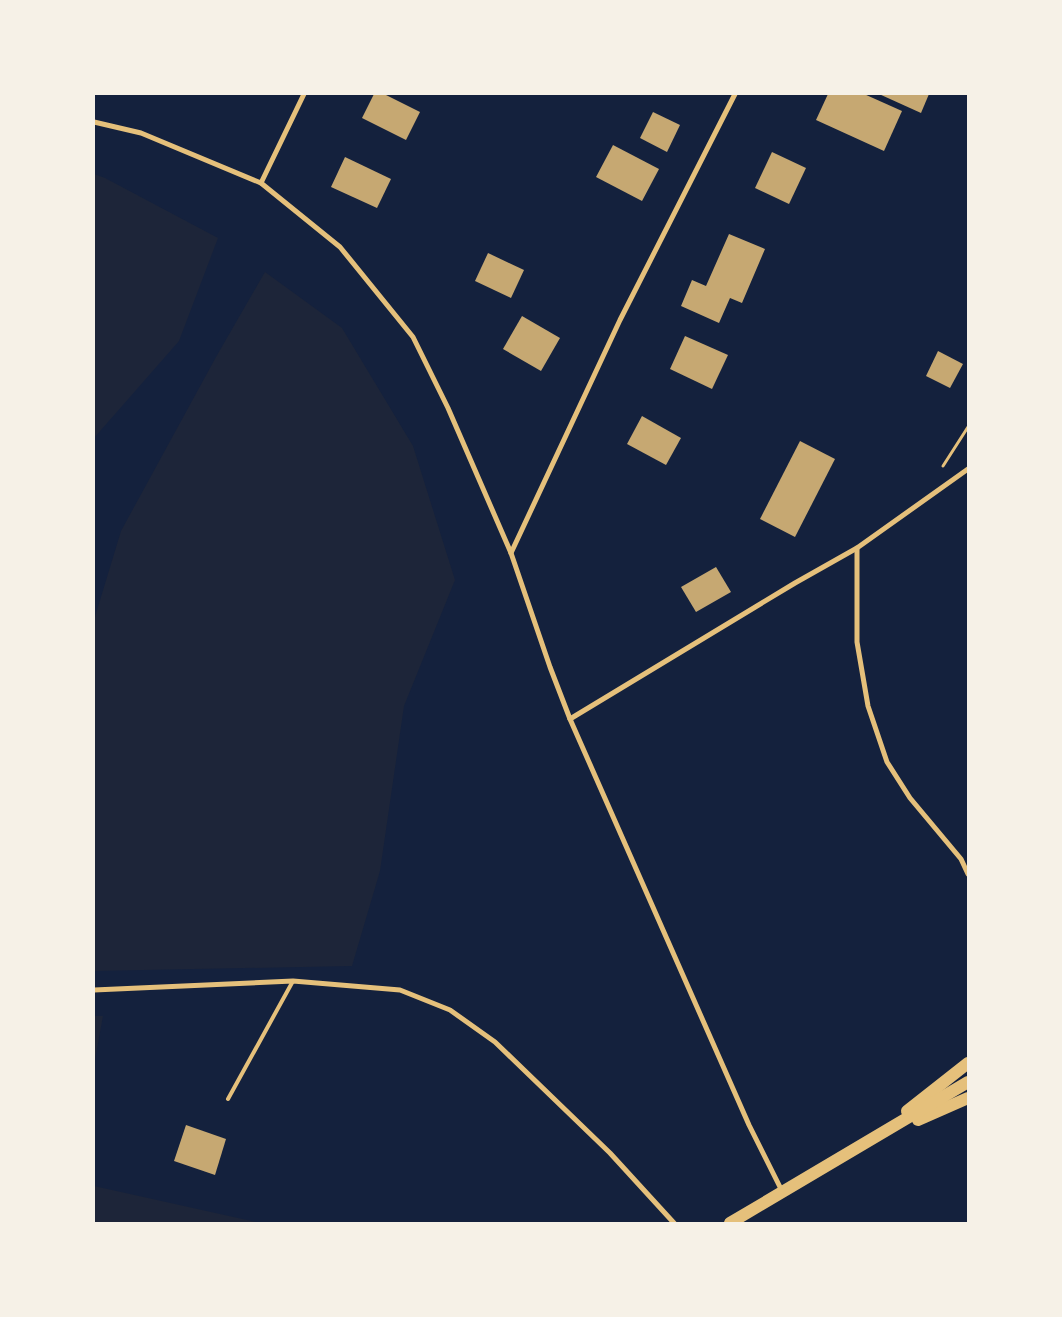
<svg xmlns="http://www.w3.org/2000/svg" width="1062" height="1317" font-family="'Noto Serif',serif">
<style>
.green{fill:#1d2539}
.building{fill:#c6a872}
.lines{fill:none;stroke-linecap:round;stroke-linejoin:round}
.path{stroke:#e5c07b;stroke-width:3}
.service{stroke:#e5c07b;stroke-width:4}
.minor{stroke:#e5c07b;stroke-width:5}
.primary{stroke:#e5c07b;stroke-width:12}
</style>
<rect width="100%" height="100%" fill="#14213d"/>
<g class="green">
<path d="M94 174 105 178 218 238 179 341 94 438Z"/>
<path d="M265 272 342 328 413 446 455 580 404 706 380 871 352 966 94 971V620L121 531 216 357Z"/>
<path d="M94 1016H103L94 1065Z"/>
<path d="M94 1186 261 1223H94Z"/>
</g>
<g class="building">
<path d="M374 94H384L420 112 406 140 362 118Z"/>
<path d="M828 94H864L902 111 884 151 816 120Z"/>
<path d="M879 94H929L921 113Z"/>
<path d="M653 112 680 125 667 152 640 138Z"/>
<path d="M613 145 659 169 642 201 596 177Z"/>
<path d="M772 152 806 168 789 204 755 188Z"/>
<path d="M345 157 391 179 377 208 331 187Z"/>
<path d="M729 234 765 249 742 303 730 298 719 323 681 306 692 280 706 286Z"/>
<path d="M488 253 524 270 511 298 475 281Z"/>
<path d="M522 316 560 338 541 371 503 349Z"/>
<path d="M685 336 728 355 712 389 670 369Z"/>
<path d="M938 351 963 364 950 388 926 376Z"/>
<path d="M642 416 681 438 666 465 627 444Z"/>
<path d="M800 441 835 459 795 537 760 519Z"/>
<path d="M716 567 731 592 696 612 681 587Z"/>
<path d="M186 1125 226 1139 215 1175 174 1161Z"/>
</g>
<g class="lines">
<path class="path" d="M943 466 968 427"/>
<path class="service" d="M228 1099 293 981"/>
<g class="minor">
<path d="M94 122 141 133 261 183 340 247 413 337 448 408 511 553 550 667 570 719 749 1125 782 1191"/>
<path d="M261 183 304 94"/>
<path d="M857 548V642L868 706 887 762 910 798 961 859 968 874"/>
<path d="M511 553 620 320 735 94"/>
<path d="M570 719 795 583 857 548 968 469"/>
<path d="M94 990 293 981 400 990 450 1010 495 1042 610 1153 674 1223"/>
</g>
<g class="primary">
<path d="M907 1111 968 1063"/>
<path d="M918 1120 968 1098"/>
<path d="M730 1223 968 1082"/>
</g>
</g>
<rect width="1062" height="1317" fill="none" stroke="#f6f1e7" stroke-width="190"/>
</svg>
